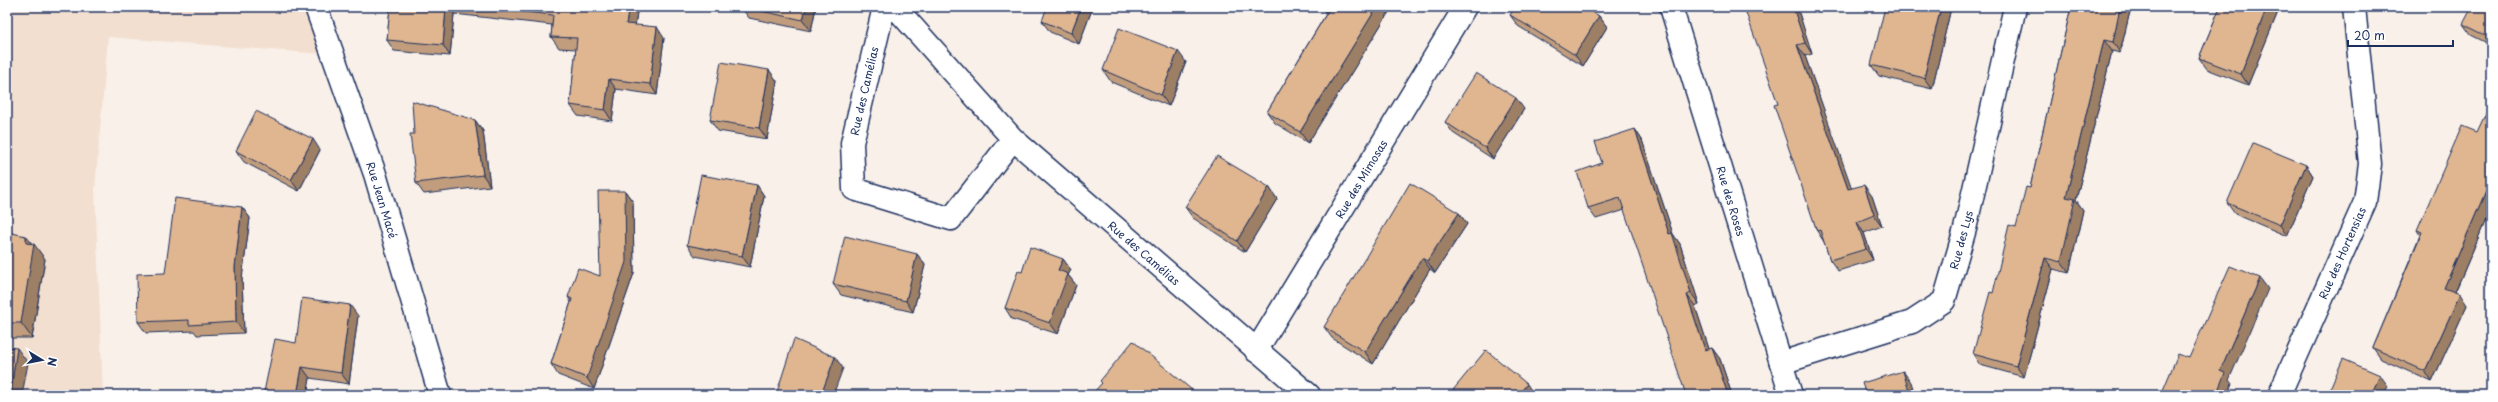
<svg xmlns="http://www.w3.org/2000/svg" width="2498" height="402" font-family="'Playpen Sans',sans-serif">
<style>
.built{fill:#f2dfcf}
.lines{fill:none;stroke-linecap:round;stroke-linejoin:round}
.minor-casing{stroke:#1b2f5e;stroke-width:25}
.minor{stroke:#fff;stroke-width:22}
.wall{fill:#c19d7d;stroke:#1b2f5e}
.shaded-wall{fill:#9d7f66;stroke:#1b2f5e}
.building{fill:#e0b691;stroke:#1b2f5e}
.labels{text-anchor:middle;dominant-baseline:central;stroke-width:3;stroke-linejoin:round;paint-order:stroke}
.street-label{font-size:11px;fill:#1b2f5e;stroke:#fff}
</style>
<rect width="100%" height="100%" fill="#f9f0e9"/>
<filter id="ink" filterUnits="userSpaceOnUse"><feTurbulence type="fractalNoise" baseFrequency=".025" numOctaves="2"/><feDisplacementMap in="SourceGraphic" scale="8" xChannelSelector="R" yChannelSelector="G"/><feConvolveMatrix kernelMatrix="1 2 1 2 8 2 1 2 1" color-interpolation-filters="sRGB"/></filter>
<g filter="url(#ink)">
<path class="built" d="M7 7H316L334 55 108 37 95 189 103 395H7Z"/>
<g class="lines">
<g class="minor-casing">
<g id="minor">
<path d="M316 7 375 174 440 395"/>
<path d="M884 7 852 143 854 189 951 219 1013 139"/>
<path d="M895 7 1013 139 1309 395"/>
<path d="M1671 7 1791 395"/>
<path d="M1256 351 1465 7"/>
<path d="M1781 363 1912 322 1944 301 1965 229 2015 7"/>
<path d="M2279 395 2365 202 2370 164 2354 7"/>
</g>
</g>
<use href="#minor" class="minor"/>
</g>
<g class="wall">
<path d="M390 7H633L637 12 635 25 664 38 657 95 616 89 612 121 578 116 570 105 576 49 559 48 551 37 552 25 454 14 450 56 394 51 387 40Z"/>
<path d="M741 7H816L811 31 749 18Z"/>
<path d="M1093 7 1079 44 1050 32 1042 21Z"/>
<path d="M1322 7H1392L1308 143 1275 123 1267 112 1326 14Z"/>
<path d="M1797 7 1812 54 1805 56 1851 188 1872 196 1882 226 1864 233 1873 260 1838 271 1830 260 1824 242 1817 231 1778 104Z"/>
<path d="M2071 7H2131L2120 53 2112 51 2076 200 2083 210 2069 273 2053 269 2024 377 1980 365 1973 354 2030 188Z"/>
<path d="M2220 7H2280L2248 85 2207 69 2199 58Z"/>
<path d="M2491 7V45L2471 35 2463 24Z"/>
<path d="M1951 8 1932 89 1879 76 1871 65Z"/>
<path d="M1591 11 1599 16 1607 27 1583 66 1518 26 1510 15Z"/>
<path d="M1186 62 1169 106 1111 82 1103 70Z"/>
<path d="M769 70 777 81 767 139 718 131 710 120Z"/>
<path d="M1524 109 1493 159 1453 133 1445 122Z"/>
<path d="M475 120 483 131 490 186 424 194 416 183 414 134Z"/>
<path d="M1635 129 1642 140 1673 234 1680 244 1699 304 1695 306 1709 349 1712 348 1720 359 1732 395 1625 210 1596 219 1588 208Z"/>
<path d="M320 150 299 191 244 162 236 151Z"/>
<path d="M2306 165 2313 176 2287 236 2235 214 2227 203Z"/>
<path d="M757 185 764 196 750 267 695 256 687 245Z"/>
<path d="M1269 187 1277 199 1245 252 1193 218 1185 207Z"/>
<path d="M625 191 633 202 634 273 594 389 558 375 551 364 571 302 568 297 600 276Z"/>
<path d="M242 207 250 218 242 278 244 333 197 335 194 331 146 333 138 322 165 273Z"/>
<path d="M2491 208 2455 292 2467 305 2432 382 2381 359 2373 348 2420 235 2417 230Z"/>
<path d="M1459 213 1467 224 1435 273 1430 269 1373 364 1332 338 1324 327Z"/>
<path d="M7 232 32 244 45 259 32 338H7Z"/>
<path d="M917 254 925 265 913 312 841 295 833 284Z"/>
<path d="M1063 259 1071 270 1068 275 1076 285 1058 334 1012 319 1005 308 1022 272Z"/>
<path d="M358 316 349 384 310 378 307 395H266L264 392 296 343Z"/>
</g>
<g class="shaded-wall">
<path d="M446 7H449L454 14 450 56 443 45Z"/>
<path d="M629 7H633L637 12 634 35 626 24Z"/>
<path d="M806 7H816L811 31 803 20Z"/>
<path d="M1081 7H1093L1079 44 1071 33Z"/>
<path d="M1377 7H1392L1308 143 1300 132Z"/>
<path d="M1582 7H1594L1588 16Z"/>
<path d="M1793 7H1797L1812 54 1805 43Z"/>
<path d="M1941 7H1951V8L1932 89 1924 78Z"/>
<path d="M2120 7H2131L2120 53 2113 42Z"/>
<path d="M2267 7H2280L2248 85 2241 74Z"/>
<path d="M1599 16 1607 27 1583 66 1575 55Z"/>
<path d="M657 27 664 38 657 95 650 84Z"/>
<path d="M2104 40 2112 51 2076 200 2083 210 2069 273 2061 262 2066 197Z"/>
<path d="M1797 45 1805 56 1856 200 1848 189Z"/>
<path d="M1178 51 1186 62 1169 106 1161 95Z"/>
<path d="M769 70 777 81 767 139 759 128Z"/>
<path d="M609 79 616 89 612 121 605 110Z"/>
<path d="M1516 98 1524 109 1493 159 1485 148Z"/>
<path d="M475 120 483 131 490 186 483 175Z"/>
<path d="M1635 129 1642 140 1673 234 1680 244 1699 304 1691 293 1669 234Z"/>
<path d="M313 139 320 150 299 191 291 180Z"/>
<path d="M2306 165 2313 176 2287 236 2280 225Z"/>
<path d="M2491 179V208L2452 299 2444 288Z"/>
<path d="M757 185 764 196 750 267 742 256Z"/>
<path d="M1864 185 1872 196 1882 226 1874 215Z"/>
<path d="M1269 187 1277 199 1245 252 1237 241Z"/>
<path d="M625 191 633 202 634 273 594 389 587 378Z"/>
<path d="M242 207 250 218 242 278 244 333 236 322 235 267Z"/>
<path d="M1459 213 1467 224 1435 273 1427 261Z"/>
<path d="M1857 222 1864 233 1873 260 1866 249Z"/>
<path d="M26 236 34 246V244L45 259 32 338 21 323Z"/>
<path d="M917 254 925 265 913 312 906 301Z"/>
<path d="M1422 258 1430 269 1373 364 1365 352Z"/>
<path d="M2045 258 2053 269 2024 377 2016 366Z"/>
<path d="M1063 259 1071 270 1068 275 1076 285 1058 334 1050 323 1058 270Z"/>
<path d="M2260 278 2268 289 2229 380 2232 384 2228 395H2216L2220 371Z"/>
<path d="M2460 294 2467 305 2432 382 2425 371Z"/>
<path d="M1687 295 1695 306 1713 361 1705 350Z"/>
<path d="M350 305 358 316 349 384 341 373Z"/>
<path d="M17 348 28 363 22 395H10Z"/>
<path d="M1712 348 1720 359 1732 395H1728Z"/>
<path d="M835 357 843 368 833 395H821Z"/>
<path d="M302 367 310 378 307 395H297Z"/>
<path d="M1903 371 1911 382 1915 395H1910Z"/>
<path d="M2380 375 2388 386 2384 395H2371Z"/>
<path d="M1527 384 1534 395H1518Z"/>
</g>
<g class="building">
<path d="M390 7H446L443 45 387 40Z"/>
<path d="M478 7H629L626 24 657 27 650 84 609 79 605 110 570 105 577 38 551 37 553 15Z"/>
<path d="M743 7H806L803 20Z"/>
<path d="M1047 7H1081L1071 33 1042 21Z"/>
<path d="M1322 7H1377L1300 132 1267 112 1328 11 1321 7Z"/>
<path d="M1515 7H1584L1599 16 1575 55 1510 15Z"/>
<path d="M1744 7H1793L1805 43 1797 45 1848 189 1864 185 1874 215 1857 222 1866 249 1830 260 1820 230 1817 231 1774 105 1778 104Z"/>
<path d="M1885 7H1941L1924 78 1871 65Z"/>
<path d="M2071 7H2120L2113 42 2104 40 2066 197 2075 199 2061 262 2045 258 2016 366 1973 354 1990 292 1993 293 2009 225 2016 227 2026 187 2030 188Z"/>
<path d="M2220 7H2267L2241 74 2199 58Z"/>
<path d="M2472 7H2491V38L2463 24Z"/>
<path d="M1119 28 1178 51 1161 95 1103 70Z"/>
<path d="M721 62 769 70 759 128 710 120Z"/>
<path d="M1476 73 1516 98 1485 148 1445 122Z"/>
<path d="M412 101 475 120 483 175 416 183 410 134H414Z"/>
<path d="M2491 102V179L2444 288 2460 294 2425 371 2373 348 2422 232 2417 230 2462 126 2477 132Z"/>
<path d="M256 111 313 139 291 180 236 151Z"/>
<path d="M1635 129 1669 234 1672 233 1691 293 1687 295 1705 350 1712 348 1728 395H1686L1620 198 1588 208 1577 172 1602 163 1595 142Z"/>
<path d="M2253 143 2306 165 2280 225 2227 203Z"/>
<path d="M1217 156 1269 187 1237 241 1185 207Z"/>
<path d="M701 175 757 185 742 256 687 245Z"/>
<path d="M1410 183 1459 213 1427 261 1422 258 1365 352 1324 327Z"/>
<path d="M598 191H625L626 262 587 378 551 364 572 299 568 297 578 268 600 276Z"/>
<path d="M175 198 242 207 235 267 236 322 189 325V320L138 322 137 274 165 273Z"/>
<path d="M7 232 26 236V243L34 244 21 323H7Z"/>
<path d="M845 236 917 254 906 301 833 284Z"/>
<path d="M1030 247 1063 259 1058 270 1068 274 1050 323 1005 308 1018 271 1022 272Z"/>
<path d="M2230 266 2260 278 2220 371 2225 373 2216 395H2161L2178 354 2189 358Z"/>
<path d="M302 298 350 305 341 373 302 367 297 395H282L264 392 275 339 296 343Z"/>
<path d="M794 339 835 357 821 395H776Z"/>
<path d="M1133 341 1198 395H1096L1093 393 1102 383 1100 381Z"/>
<path d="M7 347 17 348 10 395H7Z"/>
<path d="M1486 350 1527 384 1518 395H1449Z"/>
<path d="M2343 359 2380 375 2371 395H2323V394L2327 395Z"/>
<path d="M1903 371 1910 395H1866L1862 383Z"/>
</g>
</g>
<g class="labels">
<g class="street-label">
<text transform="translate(864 91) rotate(-77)">Rue des Camélias</text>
<text transform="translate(1361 179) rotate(-59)">Rue des Mimosas</text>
<text transform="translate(382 200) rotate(73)">Rue Jean Macé</text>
<text transform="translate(1731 201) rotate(73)">Rue des Roses</text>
<text transform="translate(1961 240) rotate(-75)">Rue des Lys</text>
<text transform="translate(1144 253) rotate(41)">Rue des Camélias</text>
<text transform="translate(2342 253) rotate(-66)">Rue des Hortensias</text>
</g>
</g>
<rect width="2498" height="402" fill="none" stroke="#fff" stroke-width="24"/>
<rect x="12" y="12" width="2474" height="378" fill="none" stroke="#1b2f5e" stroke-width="1.5" filter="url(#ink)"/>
<g transform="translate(42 360) rotate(100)" stroke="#ffffff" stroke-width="3" paint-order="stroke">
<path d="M0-3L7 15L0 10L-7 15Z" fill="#1b2f5e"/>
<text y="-6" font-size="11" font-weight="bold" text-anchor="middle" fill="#1b2f5e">N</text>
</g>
<path d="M2348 40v6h105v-6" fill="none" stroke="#1b2f5e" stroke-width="2"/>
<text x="2354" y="40" font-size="12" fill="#1b2f5e" stroke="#ffffff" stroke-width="3" paint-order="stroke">20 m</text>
</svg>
